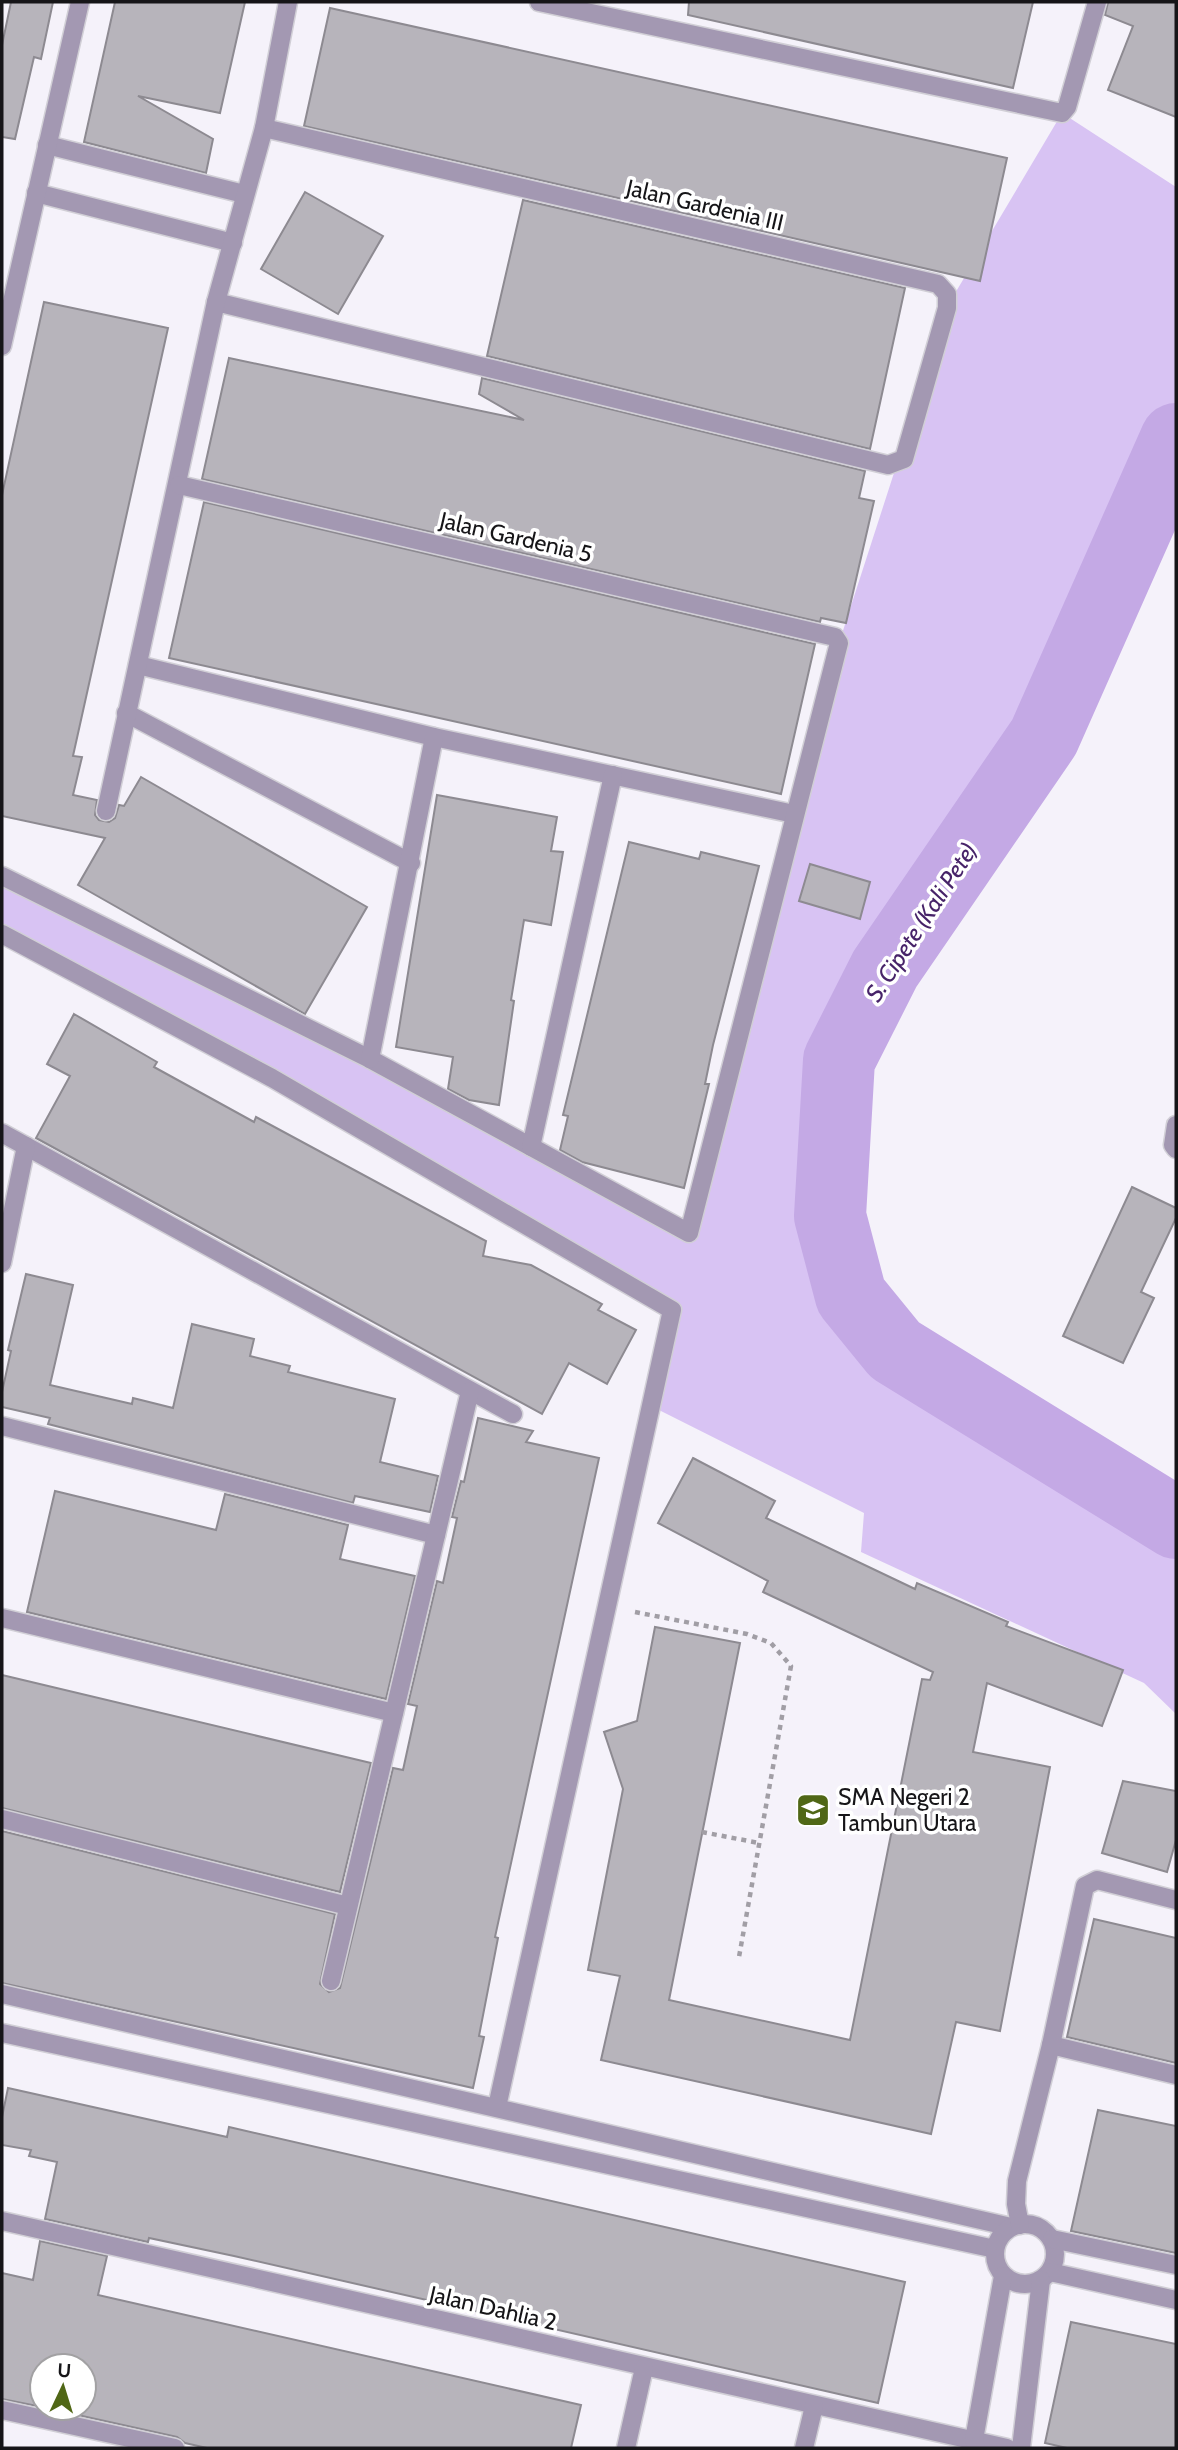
<svg xmlns="http://www.w3.org/2000/svg" width="1178" height="2450" font-family="Cabin,sans-serif">
<style>
.green{fill:#d8c3f3}
.lines{fill:none;stroke-linecap:round;stroke-linejoin:round}
.river{stroke:#c4a9e5;stroke-width:72}
.building{fill:#b7b4bb;stroke:#8d8a91;stroke-width:2}
.street-casing{stroke:#d1cfd6;stroke-width:21}
.path{stroke:#a19ea5;stroke-width:4.5;stroke-dasharray:5 5;stroke-linecap:butt}
.street{stroke:#a398b2;stroke-width:18}
.labels{text-anchor:middle;dominant-baseline:central;stroke-width:7;stroke-linejoin:round;paint-order:stroke}
.street-label{font-size:23px;fill:#161518;stroke:#fff}
.poi-label{font-size:23px;fill:#161518;stroke:#fff;text-anchor:start}
.water-label{font-size:24px;font-style:italic;fill:#472369;stroke:#fff}
</style>
<rect width="100%" height="100%" fill="#f5f2fa"/>
<path class="green" d="M1062 113 1176 187V431L1044 737 905 937 839 1060 830 1216 851 1296 895 1350 1176 1517V1714L1144 1683 861 1552 864 1513 651 1406 672 1310 2 934V876L689 1232 839 643 904 442 954 295Z"/>
<g class="lines">
<path class="river" d="M1176 439 1044 737 885 969 839 1060 830 1216 851 1296 895 1350 1176 1523"/>
</g>
<g class="building">
<path d="M11 2H53L41 59 34 57 15 139 2 137V45Z"/>
<path d="M115 2H245L220 113 138 96 213 139 206 173 84 142Z"/>
<path d="M689 2H1033L1013 88 688 15Z"/>
<path d="M1108 2H1176V117L1108 90 1133 26 1105 15Z"/>
<path d="M330 8 1007 158 980 281 304 126Z"/>
<path d="M305 192 383 236 338 314 261 269Z"/>
<path d="M523 200 905 288 870 449 487 356Z"/>
<path d="M44 302 168 328 73 756 82 757 73 795 97 800 95 815 99 820 109 822 115 818 119 805 124 806 141 777 367 907 305 1014 78 885 105 838 2 816V495Z"/>
<path d="M229 358 524 420 479 394 482 378 865 471 859 498 874 501 846 623 821 618 820 622 202 479Z"/>
<path d="M204 502 815 644 781 794 169 658Z"/>
<path d="M437 795 557 817 551 851 563 852 551 925 524 920 511 1000 514 1001 499 1105 469 1100 448 1089 453 1057 396 1047Z"/>
<path d="M629 842 699 859 701 852 759 866 713 1045 705 1084H709L684 1188 582 1162 560 1150 568 1116 563 1115Z"/>
<path d="M810 864 870 882 860 919 799 901Z"/>
<path d="M74 1014 157 1062 154 1067 254 1122 256 1117 486 1241 483 1256 531 1265 602 1304 598 1310 636 1330 607 1384 569 1363 542 1414 36 1138 70 1076 47 1064Z"/>
<path d="M1132 1187 1176 1208V1218L1141 1292 1154 1298 1123 1363 1063 1336Z"/>
<path d="M26 1274 73 1285 50 1385 132 1404 133 1398 173 1408 192 1324 254 1339 250 1356 290 1366 288 1372 395 1399 380 1462 438 1476 430 1512 355 1496 353 1503 48 1424 50 1418 2 1407V1392L11 1351 8 1350Z"/>
<path d="M478 1418 533 1431 526 1442 599 1458 495 1937 498 1938 479 2036 484 2037 473 2088 2 1983V1831L335 1914 320 1984 329 1992 340 1988 393 1768 403 1770 417 1706 408 1704 437 1581 443 1583 457 1518 452 1517 461 1481 464 1482Z"/>
<path d="M693 1458 775 1501 766 1518 915 1589 917 1583 1008 1622 1006 1626 1123 1670 1102 1726 987 1683 973 1752 1050 1767 1000 2031 956 2022 931 2134 601 2060 620 1976 588 1970 623 1789 604 1732 637 1721 655 1627 740 1643 669 2000 850 2040 922 1679 930 1680 933 1672 763 1592 768 1581 658 1523Z"/>
<path d="M55 1491 216 1530 225 1494 348 1525 340 1559 415 1576 386 1699 27 1612Z"/>
<path d="M2 1675 371 1763 340 1892 2 1808Z"/>
<path d="M1123 1781 1176 1791V1840L1167 1872 1102 1853Z"/>
<path d="M1094 1919 1176 1938V2063L1067 2037Z"/>
<path d="M8 2088 227 2137 229 2127 905 2282 878 2403 234 2256 149 2238 148 2242 45 2219 57 2162 29 2156 31 2150 2 2145V2117Z"/>
<path d="M1098 2110 1176 2126V2253L1071 2231Z"/>
<path d="M40 2241 107 2256 98 2295 581 2405 571 2448H207L185 2443 177 2437 46 2408H84V2366H42V2407L2 2399V2273L33 2280Z"/>
<path d="M1071 2322 1176 2344V2448H1067L1045 2443Z"/>
</g>
<g class="lines">
<g class="street-casing">
<g id="street">
<path d="M539 2 1062 113 1067 107 1097 2"/>
<path d="M47 145 244 194"/>
<path d="M36 193 233 243"/>
<path d="M216 302 888 465 904 459 947 308V294L938 284 264 128"/>
<path d="M2 346 80 2"/>
<path d="M138 665 434 737 794 814"/>
<path d="M126 713 411 863"/>
<path d="M106 811 216 302 264 128 288 2"/>
<path d="M2 876 370 1059 689 1233 839 643 835 637 179 485"/>
<path d="M2 934 272 1078 672 1310 497 2107"/>
<path d="M370 1059 434 737"/>
<path d="M1176 1125 1173 1145 1176 1149"/>
<path d="M2 1133 513 1414"/>
<path d="M531 1147 613 775"/>
<path d="M2 1263 26 1146"/>
<path d="M2 1426 436 1535"/>
<path d="M2 1618 394 1713"/>
<path d="M2 1819 348 1906"/>
<path d="M331 1981 470 1391"/>
<path d="M2 1994 1011 2227"/>
<path d="M2 2033 995 2249"/>
<path d="M1051 2045 1176 2075"/>
<path d="M2 2221 1007 2448"/>
<circle cx="1025" cy="2254" r="30"/>
<path d="M1020 2225 1016 2204 1017 2181 1051 2045 1085 1886 1097 1880 1176 1900"/>
<path d="M1052 2239 1176 2265"/>
<path d="M1050 2272 1176 2300"/>
<path d="M2 2410 175 2448"/>
<path d="M626 2448 644 2368"/>
<path d="M804 2448 814 2406"/>
<path d="M976 2448 974 2440 1003 2276"/>
<path d="M1021 2448 1041 2280"/>
</g>
</g>
<g class="path">
<path d="M635 1612 747 1634 771 1643 791 1666 739 1957"/>
<path d="M702 1832 759 1843"/>
</g>
<use href="#street" class="street"/>
</g>
<defs>
<g id="school-square" transform="scale(1.75)"><rect x="-9" y="-9" width="18" height="18" rx="4" fill="#506716" stroke="#fff"/><path d="M0-5L7-2L0 1L-7-2ZM-4 1L0 2.5L4 1V4Q0 6-4 4Z" fill="#fff"/></g>
</defs>
<g fill-rule="evenodd">
<use href="#school-square" x="813" y="1810"/>
</g>
<g class="labels">
<g class="street-label">
<text transform="translate(705 205) rotate(13)">Jalan Gardenia III</text>
<text transform="translate(516 537) rotate(13)">Jalan Gardenia 5</text>
<text transform="translate(493 2308) rotate(13)">Jalan Dahlia 2</text>
</g>
<g class="poi-label">
<text x="838" y="1797">SMA Negeri 2<tspan x="838" dy="26">Tambun Utara</tspan></text>
</g>
<g class="water-label">
<text transform="translate(921 922) rotate(-57)">S. Cipete (Kali Pete)</text>
</g>
</g>
<rect width="1178" height="2450" fill="none" stroke="#161518" stroke-width="7"/>
<g transform="translate(63 2387) rotate(4)"><circle r="33" fill="#ffffff" stroke="#a2a1a3" stroke-width="2"/>
<path d="M0-5L12 26L0 18L-12 26Z" fill="#506716"/>
<text y="-10" font-size="19" font-weight="bold" text-anchor="middle" fill="#161518">U</text>
</g>
</svg>
